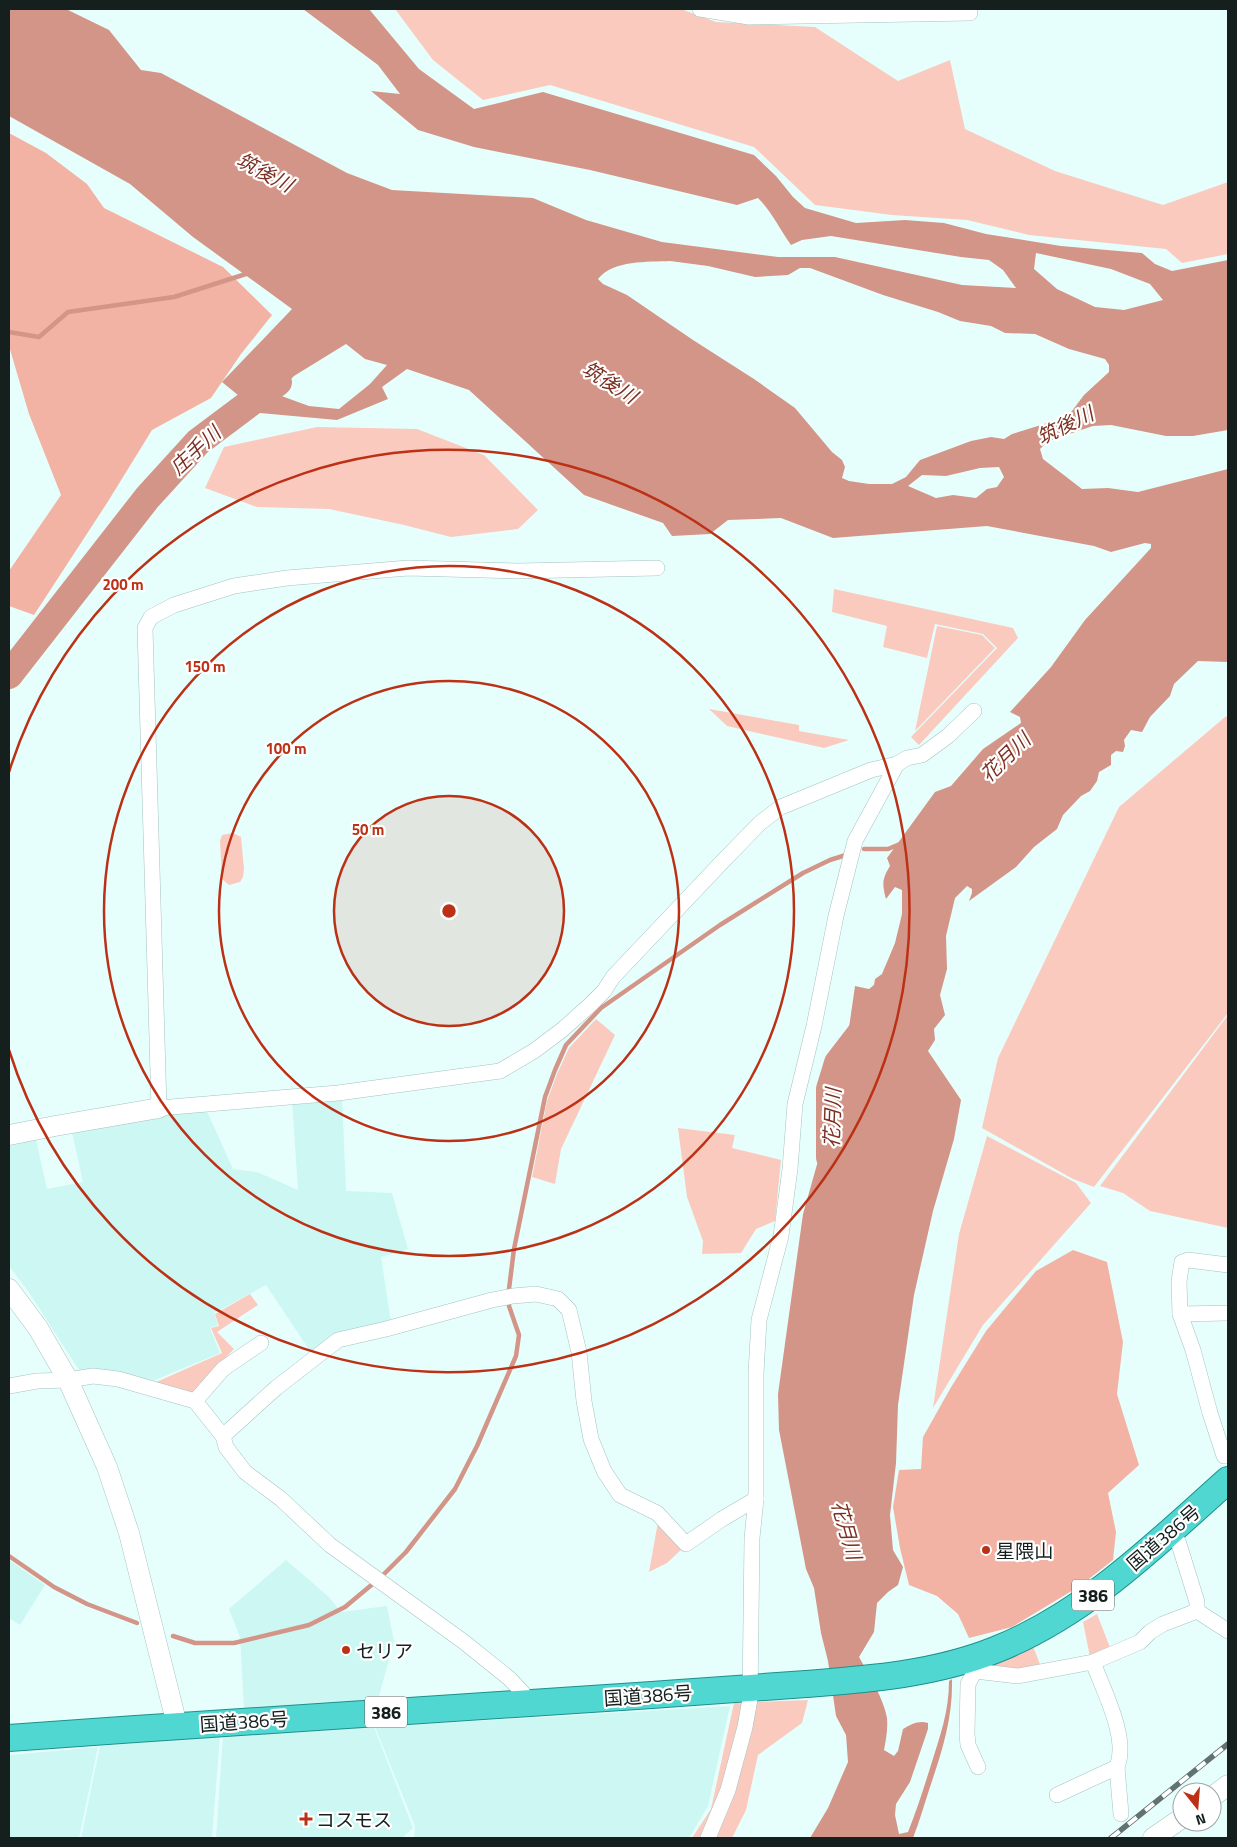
<svg xmlns="http://www.w3.org/2000/svg" width="1237" height="1847" font-family="'Titillium Web','Noto Sans JP',sans-serif">
<style>
.built{fill:#cdf7f3}
.green{fill:#fbcabf}
.forest{fill:#f2b3a4}
.water{fill:#d39588;fill-rule:evenodd}
.lines{fill:none;stroke-linecap:round;stroke-linejoin:round}
.stream{stroke:#d39588;stroke-width:4.5}
.river{stroke:#d39588;stroke-width:28}
.minor-casing{stroke:#a4c3c0;stroke-width:16}
.tertiary-casing{stroke:#a4c3c0;stroke-width:21}
.trunk-casing{stroke:#1e908b;stroke-width:28}
.minor{stroke:#fff;stroke-width:15}
.tertiary{stroke:#fff;stroke-width:20}
.trunk{stroke:#50d7d2;stroke-width:26}
.rail-casing{stroke:#627271;stroke-width:5.5}
.rail{stroke:#fff;stroke-width:4;stroke-dasharray:11;stroke-linecap:butt}
.ring{fill:none;stroke:#bc3115;stroke-width:2.5}
.poi-dot{fill:#bc3115;stroke:#fff;stroke-width:2}
.labels{text-anchor:middle;dominant-baseline:central;stroke-width:4.5;stroke-linejoin:round;paint-order:stroke}
.shield{fill:#fff;stroke:#5a6262;stroke-width:1}
.shield-label{font-size:18px;font-weight:bold;fill:#141f1e}
.street-label{font-size:19px;fill:#141f1e;stroke:#fff}
.poi-label{font-size:19px;fill:#141f1e;stroke:#fff;text-anchor:start}
.water-label{font-size:20px;font-style:italic;fill:#7b3021;stroke:#fff}
.centre{fill:#bc3115;stroke:#fff;stroke-width:2.5}
.ring-label{font-size:15px;text-anchor:middle;font-weight:bold;fill:#bc3115;stroke:#fff;stroke-width:4.5;stroke-linejoin:round;paint-order:stroke}
</style>
<rect width="100%" height="100%" fill="#e6fffd"/>
<g class="built">
<path d="M342 1096 346 1191 392 1193 408 1249 381 1257 391 1322 312 1354 266 1285 214 1313 218 1325 210 1328 220 1353 150 1382 81 1373 28 1291 9 1266V1140L35 1135 47 1189 83 1182 71 1128 205 1107 233 1169 257 1172 298 1190 292 1100Z"/>
<path d="M9 1560 45 1585 20 1625 9 1618Z"/>
<path d="M286 1560 329 1597 341 1612 387 1606 394 1641 378 1700 244 1709 240 1637 229 1609Z"/>
<path d="M730 1706 708 1806 689 1838H414L415 1826 375 1727Z"/>
<path d="M374 1727 413 1828 402 1838H216L223 1735Z"/>
<path d="M220 1736 212 1838H81L100 1746Z"/>
<path d="M98 1747 79 1838H9V1755Z"/>
</g>
<g class="green">
<path d="M395 9H681L716 22 815 27 898 81 950 60 965 129 1055 171 1163 205 1228 182V254L1182 263 1166 249 1029 235 967 220 892 215 815 205 754 147 550 85 483 100 433 60Z"/>
<path d="M317 427 417 429 484 455 538 510 518 529 451 537 404 525 329 509 257 507 205 488 224 447Z"/>
<path d="M834 589 1013 628 1018 638 919 745 911 737 997 648 983 634 935 624 927 658 883 647 887 626 832 612Z"/>
<path d="M937 626 982 635 995 648 915 731Z"/>
<path d="M709 709 799 725V731L849 740 824 748 727 726Z"/>
<path d="M1228 716V1013L1094 1187 1073 1179 982 1128 998 1058 1119 807 1225 717Z"/>
<path d="M233 833 241 837 244 869 243 877 240 882 229 885 222 879 220 841 222 835Z"/>
<path d="M1228 1015V1228L1150 1211 1123 1193 1100 1186Z"/>
<path d="M596 1019 615 1035 561 1149 555 1184 532 1177 547 1101 557 1074 569 1048Z"/>
<path d="M678 1128 735 1135 732 1148 781 1160 775 1221 756 1229 741 1253 702 1254 703 1241 687 1197Z"/>
<path d="M987 1136 1076 1183 1091 1203 983 1325 933 1408 959 1234Z"/>
<path d="M250 1294 258 1305 217 1332 234 1349 189 1396 154 1383 222 1353 211 1328 219 1326 215 1314Z"/>
<path d="M658 1522 683 1548 667 1563 649 1572Z"/>
<path d="M1097 1614 1111 1650 1090 1657 1083 1622Z"/>
<path d="M1033 1646 1041 1667 1011 1671 986 1667Z"/>
<path d="M808 1700 802 1723 758 1755 746 1810 732 1838H692L711 1809 734 1703Z"/>
</g>
<g class="forest">
<path d="M9 133 46 153 87 184 104 208 223 267 272 315 241 354 211 398 152 430 107 503 34 615 9 606V571L61 495 29 414 9 346Z"/>
<path d="M1073 1250 1107 1262 1123 1342 1117 1394 1139 1465 1108 1493 1116 1532 1113 1560 1080 1586 1012 1627 969 1638 958 1614 937 1596 909 1585 900 1548 893 1507 899 1470 921 1469 923 1437 950 1389 986 1331 1036 1271Z"/>
</g>
<path class="water" d="M9 9H66L109 30 141 70 161 73 347 173 392 190 533 198 586 220 662 242 778 257H835L962 285 1016 288 1003 270 989 260 961 257 831 236 802 240 791 245C779 228 772 212 758 198L737 205 590 170 474 147 418 130 371 91 400 94 378 65 303 9H369L419 69 474 109 543 92 754 155 776 176 793 197 805 208 856 223 905 220 944 223 986 234 1061 246 1142 253 1155 264 1172 271 1228 260V430L1193 436H1166L1111 425 1093 426 1048 441 1040 449 1043 459 1082 489 1108 488 1138 492 1228 469V662L1198 661 1174 684 1170 696 1150 717 1142 732 1131 730 1124 740 1125 746 1123 752 1116 751 1111 755V765L1099 772 1097 781 1090 791 1081 796 1063 815 1057 829 1034 847 1016 867 969 901 972 893V889L967 886 955 898 946 936 947 969 940 995 945 1015 934 1029 935 1040 928 1051 961 1100 954 1139 933 1211 914 1295 898 1405 896 1463 890 1515 893 1550 903 1567 898 1585 888 1592 877 1603 874 1632 859 1657C868 1673 884 1699 887 1718 888 1729 886 1739 884 1750L894 1756 898 1751 903 1729C911 1724 919 1720 928 1723V1729L910 1782 896 1804 895 1815 899 1834 908 1832C917 1810 924 1787 931 1765 940 1736 949 1712 949 1681L952 1679C953 1716 943 1749 931 1784 925 1802 920 1820 913 1838H810L828 1808 848 1762 846 1735 836 1716 828 1661 821 1633 814 1588 806 1569 779 1430 778 1394 803 1214 842 1076 855 986 869 989 874 985 875 979 882 974 895 943 902 914V890L895 887 886 899C882 884 882 879 890 866L887 858 935 792 951 786 983 749 1021 723 1020 717 1010 712 1051 667 1085 620 1151 548V544L1145 543 1111 552 1094 546 987 526 833 538 781 518 728 520 710 534 672 536 663 523 584 495 469 390 407 369 382 387 388 399 337 420 260 413 222 382 292 309 193 237 130 184 9 116ZM1036 253 1111 269 1150 284 1163 300 1124 310 1095 307 1057 289 1034 269ZM670 261 708 266 755 277 788 275 800 268H810L883 295 938 312 960 321 991 326 1005 333 1035 334 1069 349 1105 359 1109 365V372L1084 395 1072 411 1057 420 1012 434 1004 439 991 437 971 441 920 460 906 477 892 484H869L849 481 842 478 845 467 842 460 832 452 795 408 754 379 693 340 627 295 603 284 598 279C613 260 648 262 670 261ZM346 344 365 359 387 365 370 384 339 409 309 406 276 394 294 376ZM999 467 1004 477 997 487 987 489 976 498 953 495 936 498 908 486 922 475 946 476 980 468Z"/>
<g class="lines">
<g class="stream">
<path d="M9 332 39 337 68 312 174 297 249 273"/>
<path d="M864 849H888L900 844"/>
<path d="M9 1556 54 1587 87 1604 137 1623"/>
<path d="M381 1577 406 1552 455 1489 477 1446 516 1356 519 1335 509 1306V1289L514 1249 545 1097 555 1070 566 1045 601 1008 720 925 803 873 830 860 846 855"/>
<path d="M173 1636 195 1643H234L309 1625 345 1607 375 1582"/>
</g>
<g class="river">
<path d="M9 675 147 498 198 442 278 382"/>
<path d="M830 1157V1089L838 1063 868 1024"/>
</g>
<g class="minor-casing">
<g id="minor">
<path d="M700 9 749 17 970 13"/>
<path d="M657 568 518 571 408 568 287 578 234 586 174 605 151 617 145 628 159 1108 338 1093 500 1071 534 1051 562 1030 591 1004 604 991 613 977 723 861 760 823 781 807 871 770 897 764 907 758 922 755 948 736 974 711"/>
<path d="M1180 1314 1228 1313"/>
<path d="M9 1386 37 1381 68 1380 93 1376 118 1379 195 1401 223 1436 226 1447 245 1472 281 1499 330 1545 464 1642 510 1679 523 1693 525 1704"/>
<path d="M195 1401 223 1369 261 1343"/>
<path d="M223 1436 276 1388 338 1340 386 1329 492 1300 513 1296 536 1294 558 1299 569 1310 579 1352 584 1401 591 1439 604 1471 620 1495 657 1513 686 1544 722 1519 756 1499"/>
<path d="M1224 1456 1210 1413 1193 1350 1180 1314 1179 1281 1182 1262 1188 1260 1228 1265"/>
<path d="M1172 1530 1178 1541 1197 1602V1611"/>
<path d="M968 1658 975 1671 1018 1676 1093 1662 1140 1642 1150 1632 1163 1624 1197 1611 1228 1631"/>
<path d="M975 1671 968 1684 967 1734 968 1745 978 1767"/>
<path d="M1117 1767 1121 1814"/>
<path d="M1057 1795 1117 1767C1129 1738 1103 1690 1093 1662"/>
<path d="M708 1838 728 1790 745 1727 750 1699 752 1538 756 1499V1373L759 1320 781 1236 790 1169 795 1104 814 1026 836 916 855 841 897 764"/>
</g>
</g>
<g class="tertiary-casing">
<g id="tertiary">
<path d="M9 1135 55 1126 159 1108"/>
<path d="M9 1289 38 1328 68 1380 107 1467 129 1533 177 1725"/>
<path d="M1212 1797 1228 1785"/>
<path d="M1153 1838 1182 1818"/>
</g>
</g>
<g class="trunk-casing">
<path id="trunk" d="M9 1738C223 1722 437 1710 652 1695 703 1691 754 1688 806 1684 870 1679 935 1674 995 1650 1086 1614 1156 1544 1228 1480"/>
</g>
<use href="#minor" class="minor"/>
<use href="#tertiary" class="tertiary"/>
<use href="#trunk" class="trunk"/>
<g class="rail-casing">
<path id="rail" d="M1111 1838 1228 1744"/>
</g>
<use href="#rail" class="rail"/>
</g>
<circle cx="449" cy="911" r="115" fill="#bc3115" fill-opacity=".12"/>
<g class="ring">
<circle cx="449" cy="911" r="115"/>
<circle cx="449" cy="911" r="230"/>
<circle cx="449" cy="911" r="345"/>
<path d="M9 772A461 461 0 1 1 9 1050"/>
</g>
<g class="poi-dot">
<circle cx="986" cy="1550" r="5"/>
<circle cx="346" cy="1650" r="5"/>
<path d="M303.5 1811.5h5v5h5v5h-5v5h-5v-5h-5v-5h5z"/>
</g>
<g class="labels">
<g class="shield">
<rect x="1072" y="1579.5" width="42" height="31" rx="4"/>
<rect x="365" y="1696.5" width="42" height="31" rx="4"/>
</g>
<g class="shield-label">
<text x="1093" y="1595">386</text>
<text x="386" y="1712">386</text>
</g>
<g class="street-label">
<text transform="translate(1163 1537) rotate(-41)">国道386号</text>
<text transform="translate(648 1695) rotate(-4)">国道386号</text>
<text transform="translate(244 1721) rotate(-4)">国道386号</text>
</g>
<g class="poi-label">
<text x="996" y="1550">星隈山</text>
<text x="356" y="1650">セリア</text>
<text x="316" y="1819">コスモス</text>
</g>
<g class="water-label">
<text transform="translate(265 172) rotate(28)">筑後川</text>
<text transform="translate(610 382) rotate(32)">筑後川</text>
<text transform="translate(1065 425) rotate(-26)">筑後川</text>
<text transform="translate(195 450) rotate(-43)">庄手川</text>
<text transform="translate(1005 757) rotate(-44)">花月川</text>
<text transform="translate(832 1118) rotate(-88)">花月川</text>
<text transform="translate(847 1530) rotate(74)">花月川</text>
</g>
</g>
<circle cx="449" cy="911" r="8" class="centre"/>
<g class="ring-label">
<text x="123" y="590">200 m</text>
<text x="205" y="672">150 m</text>
<text x="286" y="754">100 m</text>
<text x="368" y="835">50 m</text>
</g>
<rect width="1237" height="1847" fill="none" stroke="#141f1e" stroke-width="20"/>
<g transform="translate(1197 1807) rotate(163)"><circle r="24" fill="#ffffff" stroke="#a1a5a5"/>
<path d="M0-4L9 19L0 12L-9 19Z" fill="#bc3115"/>
<text y="-8" font-size="14" font-weight="bold" text-anchor="middle" fill="#141f1e">N</text>
</g>
</svg>
